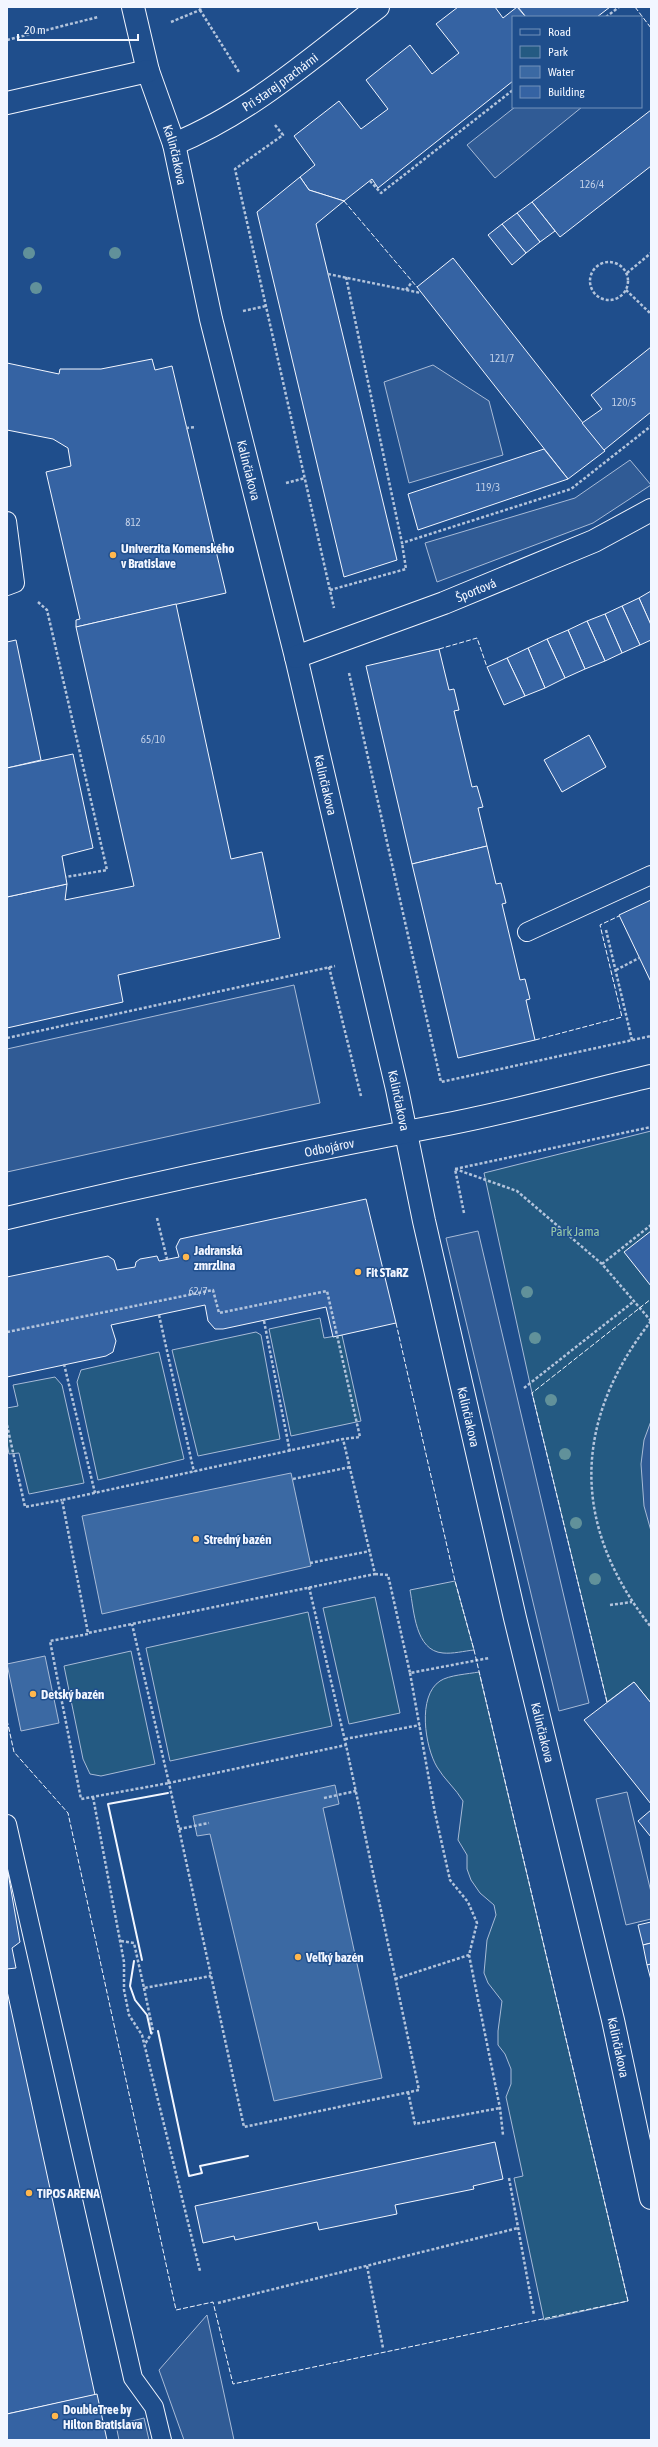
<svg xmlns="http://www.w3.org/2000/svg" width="658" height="2447" font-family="'Asap Condensed',sans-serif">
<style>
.green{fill:#245a82;stroke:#a8bbd7}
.parking{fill:#305b95;stroke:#a8bbd7}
.water{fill:#3b69a3;stroke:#a8bbd7}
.building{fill:#3563a3;stroke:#f2f6ff}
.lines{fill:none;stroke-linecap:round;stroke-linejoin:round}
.lane-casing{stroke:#f2f6ff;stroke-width:20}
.street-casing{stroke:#f2f6ff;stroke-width:24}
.path{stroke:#b3c4dc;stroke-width:2.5;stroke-dasharray:3 2;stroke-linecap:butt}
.lane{stroke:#1f4e8c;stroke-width:18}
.street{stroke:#1f4e8c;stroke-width:22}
.fence{stroke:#f2f6ff;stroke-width:1;stroke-dasharray:5 2;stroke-linecap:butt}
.wall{stroke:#f2f6ff;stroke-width:2}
.tree{fill:#61919a}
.poi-dot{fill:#ffb74d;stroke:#1f4e8c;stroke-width:1.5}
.labels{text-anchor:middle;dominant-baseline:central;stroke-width:3;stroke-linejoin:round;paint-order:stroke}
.number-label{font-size:11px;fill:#c3d1e8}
.street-label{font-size:13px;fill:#f2f6ff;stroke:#1f4e8c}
.poi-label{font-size:13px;font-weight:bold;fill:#f2f6ff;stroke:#1f4e8c;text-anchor:start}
.park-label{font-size:13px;fill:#97c8a6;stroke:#1f4e8c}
</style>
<rect width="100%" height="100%" fill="#1f4e8c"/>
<g class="green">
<path d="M651 1131V1703L634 1682 607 1702 532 1393 484 1173Z"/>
<path d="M320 1318 324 1338 342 1335 361 1421 291 1436 269 1329Z"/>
<path d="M256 1332 261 1335 280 1439 198 1456 172 1350Z"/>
<path d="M159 1352 184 1459 98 1480 77 1382 81 1370Z"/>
<path d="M55 1377 62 1385 84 1483 29 1494 19 1453 9 1454 7 1443V1408L18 1406 13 1385Z"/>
<path d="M455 1581 474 1650C464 1651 453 1654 443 1653 415 1651 414 1610 410 1590Z"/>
<path d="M375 1597 400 1713 349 1724 323 1608Z"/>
<path d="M308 1612 332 1726 170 1761 146 1648Z"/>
<path d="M131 1651 155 1764 101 1776 90 1774 83 1759 64 1666Z"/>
<path d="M479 1672 628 2301 544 2320 514 2178 523 2176 506 2097 511 2084V2069L505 2054 498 2045V2031L502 2001 488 1983 484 1973 487 1940 496 1915 494 1905 480 1893 471 1880 467 1869V1855L458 1840 463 1801C456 1789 444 1779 437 1767 425 1747 417 1696 440 1681 449 1675 468 1674 479 1672Z"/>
</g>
<g class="parking">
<path d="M515 107H582L495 178 467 145Z"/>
<path d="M433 365 489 401 503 455 409 483 384 382Z"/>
<path d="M630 460 651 485 593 523 437 582 425 543 575 498Z"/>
<path d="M294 985 320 1103 7 1172V1049Z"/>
<path d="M478 1231 589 1703 559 1711 446 1238Z"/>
<path d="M651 1421V1531L644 1506 641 1464 644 1440Z"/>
<path d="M627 1792 651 1892V1919L626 1925 596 1799Z"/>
<path d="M207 2315 234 2440H184L159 2370Z"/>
<path d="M144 2418 149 2440H119L116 2425Z"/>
</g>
<g class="water">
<path d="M291 1473 311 1566 102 1614 82 1516Z"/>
<path d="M45 1656 59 1723 21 1731 7 1664Z"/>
<path d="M335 1785 339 1804 323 1808 382 2078 274 2101 210 1834 197 1836 193 1816Z"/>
</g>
<g class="building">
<path d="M495 7 503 18 517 7 526 17H513V81L378 188 372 179 344 201 309 190 300 177 315 165 294 136 339 101 361 129 388 109 366 80 410 45 432 74 459 53 436 24 458 7Z"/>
<path d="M518 7H610L597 17H526Z"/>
<path d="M651 110V166L560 237 532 202Z"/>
<path d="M300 177 309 190 344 201 316 224 397 560 344 577 257 212Z"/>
<path d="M532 202 555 231 540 242 517 213Z"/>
<path d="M517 213 540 242 526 253 502 224Z"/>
<path d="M502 224 526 253 512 265 488 235Z"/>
<path d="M453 258 605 451 568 479 417 287Z"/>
<path d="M651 347V412L604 450 582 423 602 409 591 395Z"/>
<path d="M152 359 155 370 172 366 226 593 76 627V620L80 619 46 472 71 466 68 448 53 439 7 430V363L59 374 60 369H101Z"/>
<path d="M544 449 568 479 418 530 408 494Z"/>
<path d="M651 591V625L639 598Z"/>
<path d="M639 598 651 625V640L640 645 622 606Z"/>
<path d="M176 604 231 859 262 852 280 938 118 975 123 1002 7 1028V897L67 884 65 900 134 886 76 627Z"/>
<path d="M622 606 640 645 622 653 605 614Z"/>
<path d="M605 614 622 653 605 661 587 621Z"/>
<path d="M587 621 605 661 585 669 568 630Z"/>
<path d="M568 630 585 669 565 678 547 639Z"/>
<path d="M547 639 565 678 545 688 528 648Z"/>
<path d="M16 640 41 760 7 768V642Z"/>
<path d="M528 648 545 688 525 696 507 658Z"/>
<path d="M439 649 449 690 454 689 459 710 454 711 472 787 477 786 483 807 478 808 487 846 412 864 366 666Z"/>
<path d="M507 658 525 696 504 705 487 667Z"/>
<path d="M589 735 606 767 562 792 544 760Z"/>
<path d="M73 754 93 848 62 856 67 884 7 897V768Z"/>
<path d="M487 846 496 884 501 883 506 903 502 904 520 980 525 979 530 999 526 1000 535 1040 458 1058 412 864Z"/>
<path d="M651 900V982L619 915Z"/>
<path d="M366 1199 396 1323 333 1337 326 1307 223 1329H215L208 1321 205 1305 111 1325 116 1341 113 1352 106 1356 7 1377V1277L108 1256 114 1260 117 1270 135 1267 136 1262 140 1259 157 1256 159 1261 179 1257 176 1247 180 1239Z"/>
<path d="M651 1231V1286L624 1252Z"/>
<path d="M634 1682 651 1703V1804L584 1720Z"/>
<path d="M651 1810V1837L638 1821Z"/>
<path d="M7 1867 20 1942 12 1948 16 1968 7 1969Z"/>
<path d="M651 1922V1943L643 1945 638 1925Z"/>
<path d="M651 1943V1964L647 1965 643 1945Z"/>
<path d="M651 1964V1980L647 1965Z"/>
<path d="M7 1991 95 2395 7 2414Z"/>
<path d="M495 2142 503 2179 473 2186 474 2189 395 2205 397 2214 319 2230 317 2222 235 2240 234 2236 203 2243 195 2206Z"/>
<path d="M97 2394 107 2440H7V2414Z"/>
</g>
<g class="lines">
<g class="lane-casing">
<g id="lane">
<path d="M7 521 15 583 7 586"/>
<path d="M527 932 651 875"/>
<path d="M7 1824 133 2378 154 2407 162 2440"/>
</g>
</g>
<g class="street-casing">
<g id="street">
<path id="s1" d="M133 7 148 71 174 144 211 319 296 657 397 1089 424 1221 515 1618 613 2020 651 2198"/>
<path d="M7 103 148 71"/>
<path id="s2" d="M174 144C250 113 313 57 378 7"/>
<path id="s3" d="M296 657 444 603 594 541 651 510"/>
<path id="s4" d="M7 1218C153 1183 300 1152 448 1124 516 1111 583 1092 651 1076"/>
</g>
</g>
<g class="path">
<path d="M200 10 239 72"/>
<path d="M606 17 619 7"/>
<path d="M171 22 200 10 201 7"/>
<path d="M7 40 98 17"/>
<path d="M275 125 283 135 235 169 334 608"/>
<path d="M370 181 381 193 513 90"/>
<circle cx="609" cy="281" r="19"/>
<path d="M627 273 651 253"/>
<path d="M328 274 421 293"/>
<path d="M346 277 402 543 571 489 651 426"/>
<path d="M406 290 412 282"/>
<path d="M626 290 651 314"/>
<path d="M243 311 266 306"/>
<path d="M186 428 196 427"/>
<path d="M286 483 305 478"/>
<path d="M330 590 406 569 402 543"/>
<path d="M38 602 47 610 107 870 66 877"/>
<path d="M349 673 441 1082 651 1036"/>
<path d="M606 930 632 1040"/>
<path d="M329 967 361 1096"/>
<path d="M616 970 639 958"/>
<path d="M7 1038 335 966"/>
<path d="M455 1169 517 1191 602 1264 651 1321"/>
<path d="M464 1213 455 1169 651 1127"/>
<path d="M157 1218 167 1259"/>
<path d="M602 1264 651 1225"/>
<path d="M159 1315 194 1472"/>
<path d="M264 1321 290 1452"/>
<path d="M651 1321C572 1422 571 1526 651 1627"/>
<path d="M7 1332 213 1290 219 1313 327 1291 360 1437 343 1439 62 1500 88 1633 375 1574 343 1439"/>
<path d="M64 1364 95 1493"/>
<path d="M524 1388 633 1302"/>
<path d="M7 1425 25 1507 62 1500"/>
<path d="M293 1479 350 1467"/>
<path d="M310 1563 370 1551"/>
<path d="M375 1574 388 1575 410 1673 489 1658"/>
<path d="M309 1587 346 1745 419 2090 244 2127 169 1783 346 1745"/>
<path d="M610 1605 632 1602"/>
<path d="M88 1634 50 1641 81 1799 169 1783 132 1624"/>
<path d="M410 1673 435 1813 450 1880 468 1902 477 1923 469 1955 500 2108 503 2135"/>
<path d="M345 1739 420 1725"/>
<path d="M93 1797 124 1962V1990L129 2015 142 2035 200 2271"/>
<path d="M324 1798 356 1791"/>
<path d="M179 1829 209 1823"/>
<path d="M121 1941 134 1943 144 1988 211 1976"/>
<path d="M395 1979 469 1955"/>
<path d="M144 1988 153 2031 145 2044"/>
<path d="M408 2092 415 2124 500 2108"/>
<path d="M509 2178 534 2315"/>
<path d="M367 2266 383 2348"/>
<path d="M218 2303 518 2228"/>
</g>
<use href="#lane" class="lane"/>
<use href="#street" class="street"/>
<g class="fence">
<path d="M635 7 651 28"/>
<path d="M344 201 417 287"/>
<path d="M439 649 477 638 487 667"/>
<path d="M535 1040 622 1017 600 925 619 916"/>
<path d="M607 1702 532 1393 651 1299"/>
<path d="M7 1720 14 1752 68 1813 176 2310 213 2302 233 2384 628 2301 474 1650 455 1581 396 1323"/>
</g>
<g class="wall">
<path d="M142 1960 108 1804 168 1793"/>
<path d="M134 1961 130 1986 135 2000 147 2015 151 2033"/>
<path d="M158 2031 189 2176 202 2173 200 2166 248 2156"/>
</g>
</g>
<g class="tree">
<circle cx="29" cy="253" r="6"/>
<circle cx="115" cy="253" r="6"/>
<circle cx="36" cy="288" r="6"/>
<circle cx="527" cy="1292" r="6"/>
<circle cx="535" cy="1338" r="6"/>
<circle cx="551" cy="1400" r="6"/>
<circle cx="565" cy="1454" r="6"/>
<circle cx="576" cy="1523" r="6"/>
<circle cx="595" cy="1579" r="6"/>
</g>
<g class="poi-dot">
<circle cx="113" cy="555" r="4"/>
<circle cx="186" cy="1257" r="4"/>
<circle cx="358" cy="1272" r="4"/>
<circle cx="196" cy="1539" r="4"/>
<circle cx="33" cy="1694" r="4"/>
<circle cx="298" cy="1957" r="4"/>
<circle cx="29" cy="2193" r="4"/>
<circle cx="55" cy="2416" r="4"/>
</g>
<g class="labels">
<g class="number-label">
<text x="592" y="184">126/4</text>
<text x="502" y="358">121/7</text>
<text x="624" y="402">120/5</text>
<text x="488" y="487">119/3</text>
<text x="133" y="522">812</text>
<text x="153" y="739">65/10</text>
<text x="198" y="1291">62/7</text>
</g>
<g class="street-label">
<text stroke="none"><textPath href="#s2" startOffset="123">Pri starej prachárni</textPath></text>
<text stroke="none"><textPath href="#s1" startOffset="154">Kalinčiakova</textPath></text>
<text stroke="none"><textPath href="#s1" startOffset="478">Kalinčiakova</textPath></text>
<text stroke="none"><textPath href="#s3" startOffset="192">Športová</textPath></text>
<text stroke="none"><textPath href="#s1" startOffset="802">Kalinčiakova</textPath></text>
<text stroke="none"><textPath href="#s1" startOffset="1126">Kalinčiakova</textPath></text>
<text stroke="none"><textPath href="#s4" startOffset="330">Odbojárov</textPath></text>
<text stroke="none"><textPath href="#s1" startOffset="1450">Kalinčiakova</textPath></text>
<text stroke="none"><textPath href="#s1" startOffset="1774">Kalinčiakova</textPath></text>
<text stroke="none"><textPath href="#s1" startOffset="2098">Kalinčiakova</textPath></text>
</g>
<g class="poi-label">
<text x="121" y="548">Univerzita Komenského<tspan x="121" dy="15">v Bratislave</tspan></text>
<text x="194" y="1250">Jadranská<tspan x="194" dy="15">zmrzlina</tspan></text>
<text x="366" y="1272">Fit STaRZ</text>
<text x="204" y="1539">Stredný bazén</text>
<text x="41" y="1694">Detský bazén</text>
<text x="306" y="1957">Veľký bazén</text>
<text x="37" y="2193">TIPOS ARENA</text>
<text x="63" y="2409">DoubleTree by<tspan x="63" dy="15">Hilton Bratislava</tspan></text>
</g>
<g class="park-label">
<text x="575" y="1231">Park Jama</text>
</g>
</g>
<rect width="658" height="2447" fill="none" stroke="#f2f6ff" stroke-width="16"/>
<rect x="512" y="16" width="130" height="92" fill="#1f4e8c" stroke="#7391ba"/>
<rect x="520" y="29" width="20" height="6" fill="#1f4e8c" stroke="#7391ba"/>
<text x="548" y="36" font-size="12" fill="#f2f6ff">Road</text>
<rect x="520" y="46" width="20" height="12" fill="#245a82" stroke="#7391ba"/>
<text x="548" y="56" font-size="12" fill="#f2f6ff">Park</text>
<rect x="520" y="66" width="20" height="12" fill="#3b69a3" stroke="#7391ba"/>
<text x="548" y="76" font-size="12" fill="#f2f6ff">Water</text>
<rect x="520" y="86" width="20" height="12" fill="#3563a3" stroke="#7391ba"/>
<text x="548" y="96" font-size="12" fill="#f2f6ff">Building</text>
<path d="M18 34v6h120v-6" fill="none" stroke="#f2f6ff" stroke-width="2"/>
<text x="24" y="34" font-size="12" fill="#f2f6ff" stroke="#1f4e8c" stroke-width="3" paint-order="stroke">20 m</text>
</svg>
